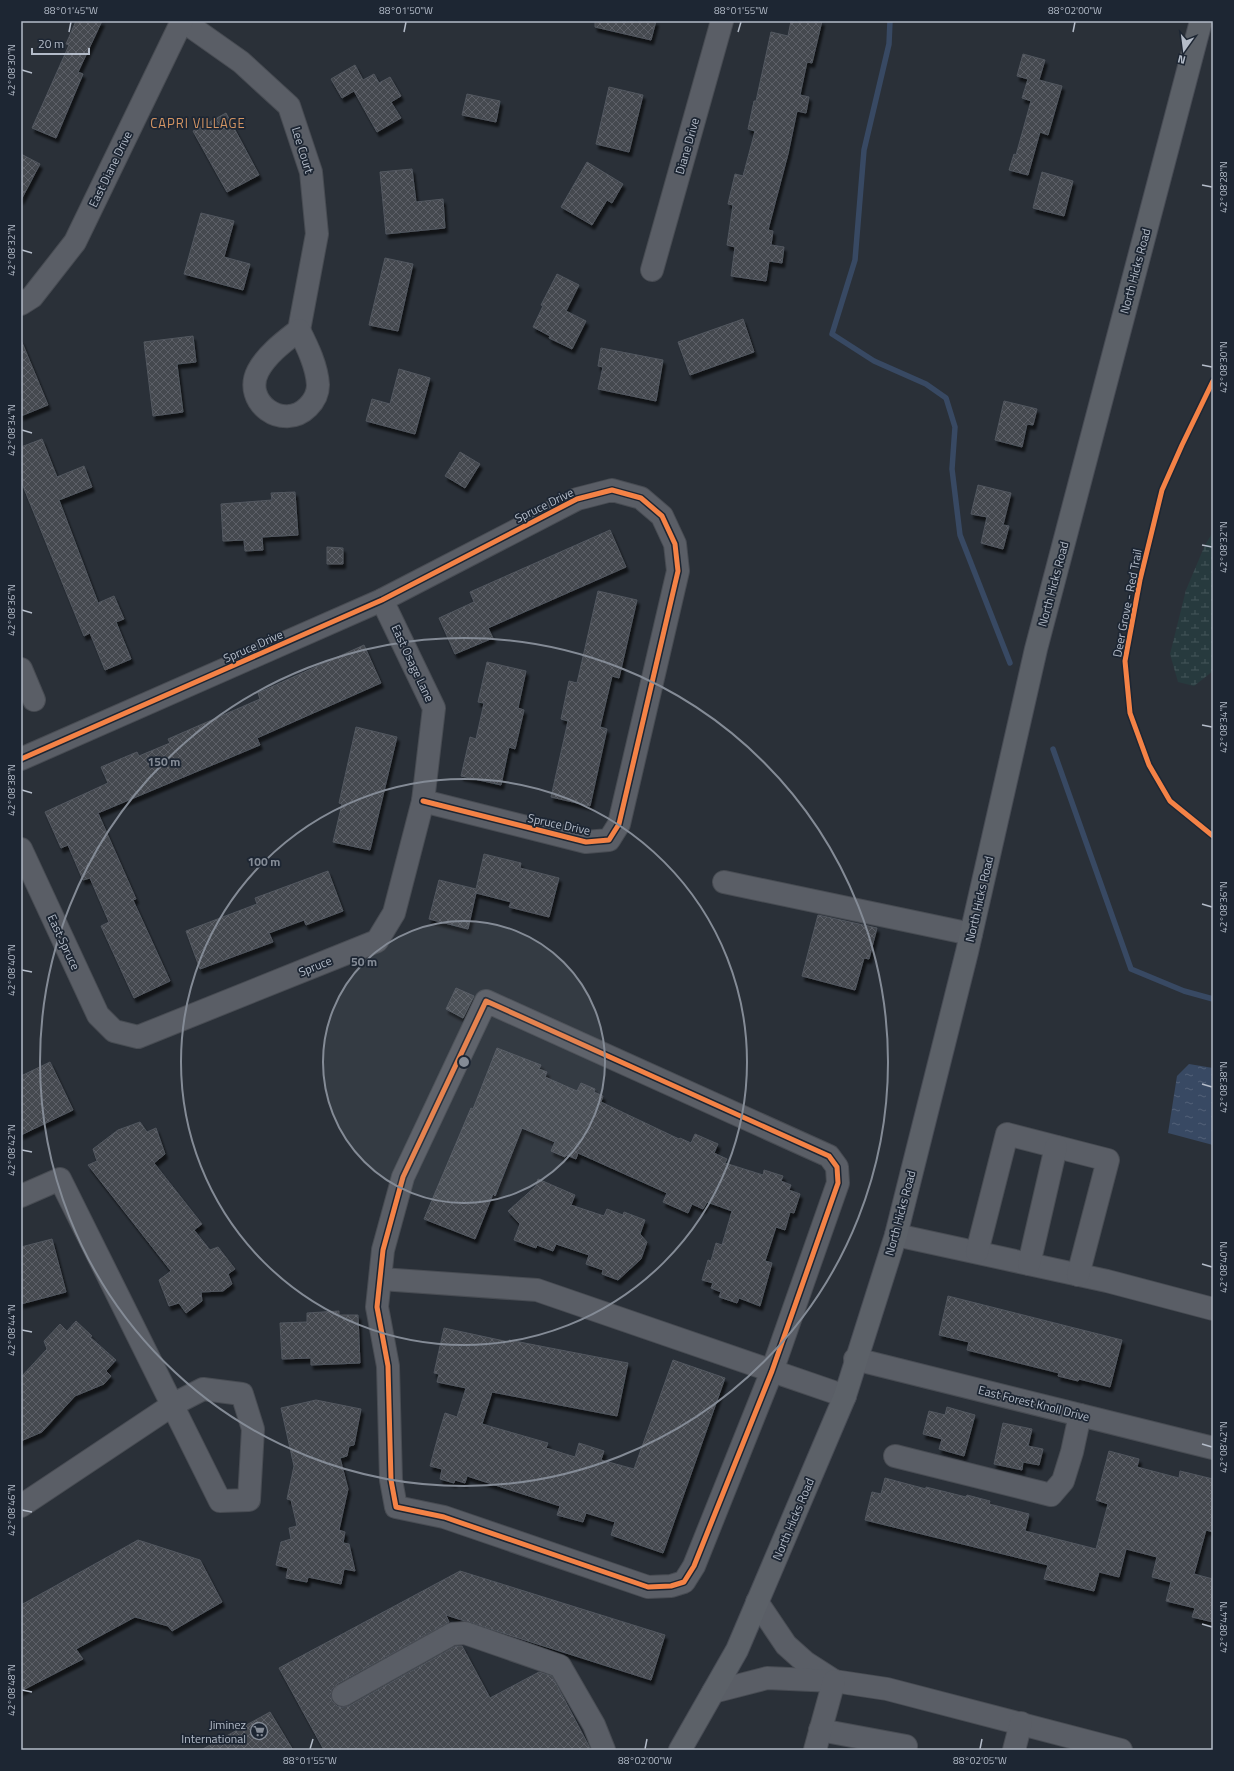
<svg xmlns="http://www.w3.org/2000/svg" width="1234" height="1771" font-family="'Titillium Web',sans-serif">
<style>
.wetland{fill:url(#wetland-marsh)}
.water{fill:url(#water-ripples)}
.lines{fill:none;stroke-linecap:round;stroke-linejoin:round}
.stream{stroke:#384963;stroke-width:5.5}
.building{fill:url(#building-cross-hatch);stroke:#52575f;filter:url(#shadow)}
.minor-casing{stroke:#484c53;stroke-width:24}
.major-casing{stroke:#484c55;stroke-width:24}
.minor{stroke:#5a5e66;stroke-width:22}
.major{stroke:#5c6168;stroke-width:22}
.cycleway-casing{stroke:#1d2633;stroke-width:8}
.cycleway{stroke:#f48246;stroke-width:5}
.ticks{fill:none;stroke:#b4bcc9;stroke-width:1.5}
.ring{fill:none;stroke:#848b96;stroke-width:2}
.labels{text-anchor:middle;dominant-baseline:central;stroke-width:3.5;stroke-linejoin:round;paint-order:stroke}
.street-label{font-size:12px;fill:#b4bcc9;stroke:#1d2633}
.poi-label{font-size:12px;fill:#b4bcc9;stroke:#1d2633;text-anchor:end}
.neighbourhood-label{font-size:13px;letter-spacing:1px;fill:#d59563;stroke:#1d2633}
.centre{fill:#848b96;stroke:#1d2633;stroke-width:2}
.ring-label{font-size:12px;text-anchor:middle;font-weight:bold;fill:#848b96;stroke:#1d2633;stroke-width:3.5;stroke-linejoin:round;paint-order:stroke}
.neatline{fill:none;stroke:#b4bcc9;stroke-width:1.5}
.ticks-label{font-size:10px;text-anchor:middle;fill:#b4bcc9}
</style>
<defs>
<pattern id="wetland-marsh" width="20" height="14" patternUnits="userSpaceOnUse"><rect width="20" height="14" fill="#273a3e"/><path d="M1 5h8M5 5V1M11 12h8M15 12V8" fill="none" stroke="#445559"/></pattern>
<pattern id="water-ripples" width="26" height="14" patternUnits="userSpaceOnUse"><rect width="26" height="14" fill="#384963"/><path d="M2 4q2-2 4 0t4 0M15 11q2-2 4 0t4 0" fill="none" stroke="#526178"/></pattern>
<pattern id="building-cross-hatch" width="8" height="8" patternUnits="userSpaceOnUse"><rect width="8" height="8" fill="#444950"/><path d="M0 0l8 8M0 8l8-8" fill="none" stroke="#5d6168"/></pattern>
<filter id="shadow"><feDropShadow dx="2.5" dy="4.5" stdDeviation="1" flood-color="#0009"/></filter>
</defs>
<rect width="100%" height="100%" fill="#2a3038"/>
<path class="wetland" d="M1213 532V671L1194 686 1178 682 1170 654 1186 590 1205 545Z"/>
<path class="water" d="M1189 1064 1213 1068V1145L1168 1133 1177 1076Z"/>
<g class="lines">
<g class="stream">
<path d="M890 21 889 44 864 150 855 260 832 334 874 361 926 384 946 398 955 427 952 469 960 535 1010 663"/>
<path d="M1053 749 1131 969 1184 991 1213 999"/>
</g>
</g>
<g class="building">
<path d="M76 21H102L78 72 83 74 56 138 32 128 69 45 66 44Z"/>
<path d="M595 21H656L651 40 595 27Z"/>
<path d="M791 21H822L812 63 807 62 800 95 809 97 806 113 797 111 788 154 768 230 773 231 771 245 784 247 782 263 769 261 766 281 731 276 735 247 727 245 733 205 728 204 735 174 743 176 755 131 748 129 754 101H756L771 32 788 36Z"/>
<path d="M1023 54 1045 60 1039 80 1062 86 1048 135 1040 132 1028 175 1009 170 1014 154 1016 155 1031 101 1022 98 1028 79 1017 76Z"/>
<path d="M355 65 363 80 374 74 379 83 390 77 401 96 391 102 401 118 377 132 354 91 342 98 331 79Z"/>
<path d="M609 87 643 95 629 152 596 144Z"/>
<path d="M467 94 500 101 496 122 462 115Z"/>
<path d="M226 113 259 175 227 192 193 131Z"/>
<path d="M21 154 40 164 21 200Z"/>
<path d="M587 162 623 184 612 203 607 200 592 225 561 207Z"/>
<path d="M412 169 416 202 443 199 445 228 386 234 380 172Z"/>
<path d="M1042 172 1073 181 1064 216 1033 208Z"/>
<path d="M201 213 234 221 224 257 250 264 243 290 184 274Z"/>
<path d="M385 258 413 264 398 331 369 325Z"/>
<path d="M557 274 579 285 566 311 586 321 572 349 549 338 550 336 533 327 543 306 541 305Z"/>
<path d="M743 319 754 352 690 375 678 342Z"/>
<path d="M193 336 196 362 177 364 183 412 153 416 144 342Z"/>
<path d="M21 340 48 405 21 416Z"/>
<path d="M601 348 663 360 656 401 598 389 603 367 598 366Z"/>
<path d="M399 369 430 378 415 434 366 421 372 399 390 404Z"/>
<path d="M1004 401 1037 409 1033 425 1027 424 1022 447 995 440Z"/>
<path d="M42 439 57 477 84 466 92 487 59 500 98 603 114 596 124 619 116 622 131 659 105 670 90 633 84 636 21 481V447Z"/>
<path d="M460 452 480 464 465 488 445 476Z"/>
<path d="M978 485 1011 493 1003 525 1009 526 1003 549 981 543 987 517 971 514Z"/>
<path d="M295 492 298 535 262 537 263 550 245 551 244 540 223 541 221 504 272 500 271 493Z"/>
<path d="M610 530 626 567 488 628 493 638 455 654 439 618 474 602 470 592Z"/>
<path d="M327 547 343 548V564H327Z"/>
<path d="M598 591 637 600 619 678 612 676 600 727 607 729 590 806 551 797 568 721 561 719 569 681 577 683Z"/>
<path d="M364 645 381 683 257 738 260 745 98 813 136 899 133 900 170 981 134 998 101 926 109 922 90 878 83 880 68 845 61 848 45 812 108 783 101 767 137 752 139 756 170 743 168 739 260 699 258 693Z"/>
<path d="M487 662 526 671 518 708 524 710 515 749 509 747 501 785 461 776 470 737 476 739 484 703 478 702Z"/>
<path d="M356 727 397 737 370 850 333 842 342 804 339 803Z"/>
<path d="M484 854 521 863 520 868 559 878 549 917 509 907 511 902 476 893 468 929 429 919 439 880 476 889Z"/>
<path d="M328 871 343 911 306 925 304 920 269 933 273 942 200 969 186 931 257 904 255 898Z"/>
<path d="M818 915 877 928 869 959 864 958 855 990 802 976Z"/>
<path d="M456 988 474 996 463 1018 446 1009Z"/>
<path d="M497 1048 541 1065 539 1069 547 1072 545 1077 577 1091 581 1083 595 1089 594 1092 603 1096 601 1102 679 1139 680 1138 691 1143 695 1134 718 1144 714 1153 727 1159 725 1163 763 1175 764 1170 783 1176 781 1181 791 1185 789 1190 800 1194 794 1213 790 1212 785 1230 776 1227 765 1261 772 1263 760 1306 739 1298 737 1303 719 1297 721 1292 711 1288 713 1283 702 1280 708 1260 711 1261 716 1243 722 1245 732 1211 707 1202 703 1209 692 1204 688 1213 663 1202 667 1193 578 1153 576 1159 566 1155 565 1157 551 1151 555 1142 522 1128 495 1196 493 1194 475 1239 424 1219 471 1108 473 1109Z"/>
<path d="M50 1062 73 1110 21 1135V1076Z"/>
<path d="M140 1122 147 1132 156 1128 165 1154 154 1163 202 1224 194 1230 210 1250 218 1247 235 1269 228 1274 232 1284 223 1291 201 1292 202 1301 186 1313 179 1303 169 1306 159 1280 171 1271 88 1165 97 1161 93 1149 118 1130Z"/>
<path d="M538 1179 575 1195 571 1205 604 1216 607 1209 623 1215 624 1212 645 1220 640 1234 647 1242 641 1259 618 1280 602 1274 603 1270 586 1264 589 1255 556 1244 553 1251 537 1245 536 1248 514 1240 520 1224 508 1211 536 1186Z"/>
<path d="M52 1239 66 1292 21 1304V1247Z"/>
<path d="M948 1296 1122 1340 1110 1387 1079 1379 1078 1381 1058 1376 1059 1373 967 1350 969 1342 939 1335Z"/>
<path d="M339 1311V1315H358L360 1363 311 1365V1358L282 1359 280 1323 307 1322V1313Z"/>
<path d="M76 1321 92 1336 90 1337 116 1360 106 1371 111 1376 104 1384 75 1396 42 1432 21 1441V1377L47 1349 44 1341 60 1324 67 1331Z"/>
<path d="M444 1328 509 1342V1340L628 1363 617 1416 492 1392 482 1424 548 1443 546 1448 575 1457 579 1443 604 1451 601 1460 634 1469 673 1360 725 1378 663 1553 611 1535 615 1522 586 1513 583 1522 557 1515 560 1506 467 1476 465 1483 455 1480 454 1483 440 1479 442 1469 430 1466 439 1433 445 1413 457 1417 466 1388 437 1382 439 1374 434 1373Z"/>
<path d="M316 1400 361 1409 354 1445 349 1446 347 1456 340 1458 348 1489 339 1530 345 1532 343 1543 349 1544 355 1571 344 1569 341 1584 308 1577 307 1582 286 1578 288 1568 276 1565 281 1542 291 1539 289 1528 297 1526 291 1500 287 1499 294 1466 281 1408Z"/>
<path d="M947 1407 975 1415 964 1456 939 1449 942 1439 923 1434 929 1411 945 1415Z"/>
<path d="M1003 1423 1032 1429 1028 1446 1043 1449 1039 1465 1023 1462 1022 1470 994 1464Z"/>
<path d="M1109 1451 1139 1459 1137 1467 1179 1478 1180 1471 1213 1479V1532L1206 1530 1194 1574 1213 1579V1622L1192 1617 1195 1608 1166 1601 1171 1582 1152 1577 1157 1557 1126 1549 1119 1577 1099 1572 1094 1591 1044 1579 1048 1565 865 1520 872 1492 881 1494 885 1478 926 1489V1487L966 1497 967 1495 990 1501 989 1504 1029 1514 1025 1531 1096 1549 1108 1504 1096 1500Z"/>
<path d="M138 1540 200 1560 222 1602 172 1631 168 1626 135 1617 76 1649 83 1659 21 1691V1605Z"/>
<path d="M460 1571 665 1635 651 1680 446 1615 449 1622 337 1684 332 1689 331 1694 332 1701 337 1706 342 1707 349 1706 456 1646H462L490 1698 539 1672 552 1676 591 1750H324L279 1668Z"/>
<path d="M270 1712 293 1750H201Z"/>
</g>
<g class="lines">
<g class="minor-casing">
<g id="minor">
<path d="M183 21 241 62 289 106 311 172 317 234 299 330"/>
<path d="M652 270 722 21"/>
<path d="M21 304 32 297 75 242 182 21"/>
<path d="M299 330C307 346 317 366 318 385 318 393 314 401 308 407 283 432 242 402 258 371 267 354 285 341 299 330Z"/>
<path d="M21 669 34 700"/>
<path d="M21 759 382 600 577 499 612 490 641 498 662 516 675 544 678 571 619 824 609 840 586 842 423 801"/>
<path d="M21 849 98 1015 114 1031 138 1037 377 941 394 913 423 801 434 708 382 600"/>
<path d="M724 882 971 934"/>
<path d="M486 1001 829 1156 837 1167 838 1183 772 1371 694 1566 684 1582 671 1586 648 1587 444 1517 396 1507 391 1480 388 1366 377 1307 383 1250 403 1177Z"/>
<path d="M21 1196 60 1179 220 1501 249 1500 253 1429 242 1394 203 1389 172 1405 168 1408 21 1506"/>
<path d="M896 1235 1107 1281 1213 1309"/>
<path d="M977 1252 1007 1134 1108 1160 1078 1275"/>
<path d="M1029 1264 1056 1147"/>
<path d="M381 1279 537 1290 845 1396"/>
<path d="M855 1359 1213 1448"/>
<path d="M895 1456 1051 1495 1063 1481 1072 1452 1080 1415"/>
<path d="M757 1602 786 1645 805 1662 833 1680"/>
<path d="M713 1692 767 1678 834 1681 887 1689 1121 1750"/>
<path d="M343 1695 452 1634 465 1633 560 1666 594 1725 604 1750"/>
<path d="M820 1730 906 1746 905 1750"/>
<path d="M815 1750 834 1681"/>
<path d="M1014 1750 1021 1723"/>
</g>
</g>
<g class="major-casing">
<path id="major" d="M680 1750 737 1650 845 1396 896 1235 967 952 1036 649 1201 21"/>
</g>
<use href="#minor" class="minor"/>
<use href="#major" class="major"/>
<g class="cycleway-casing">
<g id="cycleway">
<path d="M1213 381 1182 445 1162 490 1140 580 1125 661 1130 713 1149 765 1170 801 1213 836"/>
<path d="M21 759 382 600 577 499 612 490 641 498 662 516 675 544 678 571 619 824 609 840 586 842 423 801"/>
<path d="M486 1001 829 1156 837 1167 838 1183 772 1371 694 1566 684 1582 671 1586 648 1587 444 1517 396 1507 391 1480 388 1366 377 1307 383 1250 403 1177Z"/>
</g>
</g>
<use href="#cycleway" class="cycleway"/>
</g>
<path class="ticks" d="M69 32 71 22M404 32 406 22M738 32 741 22M1073 32 1075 22M22 70 32 73M1202 185 1212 187M22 250 32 253M1202 365 1212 367M22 430 32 433M1202 545 1212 547M22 610 32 613M1202 725 1212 727M22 790 32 793M1202 904 1212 907M22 970 32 972M1202 1084 1212 1087M22 1150 32 1152M1202 1264 1212 1267M22 1330 32 1332M1202 1444 1212 1447M22 1510 32 1512M1202 1624 1212 1627M22 1690 32 1692M310 1749 313 1739M645 1749 647 1739M980 1749 982 1739"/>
<circle cx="464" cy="1062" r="141" fill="#848b96" fill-opacity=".12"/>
<g class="ring">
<circle cx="464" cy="1062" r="141"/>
<circle cx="464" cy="1062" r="283"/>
<circle cx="464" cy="1062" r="424"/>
</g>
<defs>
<g id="supermarket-ring" transform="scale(0.9)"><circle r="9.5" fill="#1d2633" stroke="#848b96" stroke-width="1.5"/><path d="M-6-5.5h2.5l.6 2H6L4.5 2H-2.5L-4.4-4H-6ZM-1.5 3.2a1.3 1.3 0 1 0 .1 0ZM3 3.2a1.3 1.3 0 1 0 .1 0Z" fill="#848b96"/></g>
</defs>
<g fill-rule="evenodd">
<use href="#supermarket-ring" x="259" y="1731"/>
</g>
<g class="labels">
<g class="street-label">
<text transform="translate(687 146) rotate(-74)">Diane Drive</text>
<text transform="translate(303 150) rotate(73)">Lee Court</text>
<text transform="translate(110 169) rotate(-64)">East Diane Drive</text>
<text transform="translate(1135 271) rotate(-75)">North Hicks Road</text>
<text transform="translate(544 505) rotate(-26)">Spruce Drive</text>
<text transform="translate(1053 584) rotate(-75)">North Hicks Road</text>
<text transform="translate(1127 603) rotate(-79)">Deer Grove - Red Trail</text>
<text transform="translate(253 646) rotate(-24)">Spruce Drive</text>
<text transform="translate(413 663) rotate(65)">East Osage Lane</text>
<text transform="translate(559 824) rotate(12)">Spruce Drive</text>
<text transform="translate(979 899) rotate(-77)">North Hicks Road</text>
<text transform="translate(64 942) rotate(65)">East Spruce</text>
<text transform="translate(315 966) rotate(-22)">Spruce</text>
<text transform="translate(900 1213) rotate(-75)">North Hicks Road</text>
<text transform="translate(1034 1403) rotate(14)">East Forest Knoll Drive</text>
<text transform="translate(793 1519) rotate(-67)">North Hicks Road</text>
</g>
<g class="poi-label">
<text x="246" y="1724">Jiminez<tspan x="246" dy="14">International</tspan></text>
</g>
<g class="neighbourhood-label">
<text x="198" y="123">CAPRI VILLAGE</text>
</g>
</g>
<circle cx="464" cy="1062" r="6" class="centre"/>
<g class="ring-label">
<text x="164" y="766">150 m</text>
<text x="264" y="866">100 m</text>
<text x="364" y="966">50 m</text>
</g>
<rect width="1234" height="1771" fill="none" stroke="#1d2633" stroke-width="44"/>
<g transform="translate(1184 50) rotate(194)" stroke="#1d2633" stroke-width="3" paint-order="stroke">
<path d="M0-3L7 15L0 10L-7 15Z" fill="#b4bcc9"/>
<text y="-6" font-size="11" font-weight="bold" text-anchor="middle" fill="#b4bcc9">N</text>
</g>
<path d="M32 48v6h57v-6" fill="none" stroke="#b4bcc9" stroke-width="2"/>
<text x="38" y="48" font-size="12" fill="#b4bcc9" stroke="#1d2633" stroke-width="3" paint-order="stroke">20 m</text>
<rect x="22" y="22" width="1190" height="1727" class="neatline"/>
<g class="ticks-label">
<text x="71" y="14">88°01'45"W</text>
<text x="406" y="14">88°01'50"W</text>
<text x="741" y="14">88°01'55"W</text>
<text x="1075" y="14">88°02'00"W</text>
<text transform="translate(11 70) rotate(-90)" y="4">42°08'30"N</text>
<text transform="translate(1223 187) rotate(-90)" y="4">42°08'28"N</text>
<text transform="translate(11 250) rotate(-90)" y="4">42°08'32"N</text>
<text transform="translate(1223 367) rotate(-90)" y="4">42°08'30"N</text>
<text transform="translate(11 430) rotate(-90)" y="4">42°08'34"N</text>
<text transform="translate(1223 547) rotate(-90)" y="4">42°08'32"N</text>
<text transform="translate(11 610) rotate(-90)" y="4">42°08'36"N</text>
<text transform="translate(1223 727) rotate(-90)" y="4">42°08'34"N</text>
<text transform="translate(11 790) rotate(-90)" y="4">42°08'38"N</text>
<text transform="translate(1223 907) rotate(-90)" y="4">42°08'36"N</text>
<text transform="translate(11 970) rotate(-90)" y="4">42°08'40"N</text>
<text transform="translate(1223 1087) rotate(-90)" y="4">42°08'38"N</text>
<text transform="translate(11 1150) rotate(-90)" y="4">42°08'42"N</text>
<text transform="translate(1223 1267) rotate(-90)" y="4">42°08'40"N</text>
<text transform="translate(11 1330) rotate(-90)" y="4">42°08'44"N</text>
<text transform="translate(1223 1447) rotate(-90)" y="4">42°08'42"N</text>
<text transform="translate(11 1510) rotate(-90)" y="4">42°08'46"N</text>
<text transform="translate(1223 1627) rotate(-90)" y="4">42°08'44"N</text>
<text transform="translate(11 1690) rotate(-90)" y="4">42°08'48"N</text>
<text x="310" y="1764">88°01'55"W</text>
<text x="645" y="1764">88°02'00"W</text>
<text x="980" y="1764">88°02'05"W</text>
</g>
</svg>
